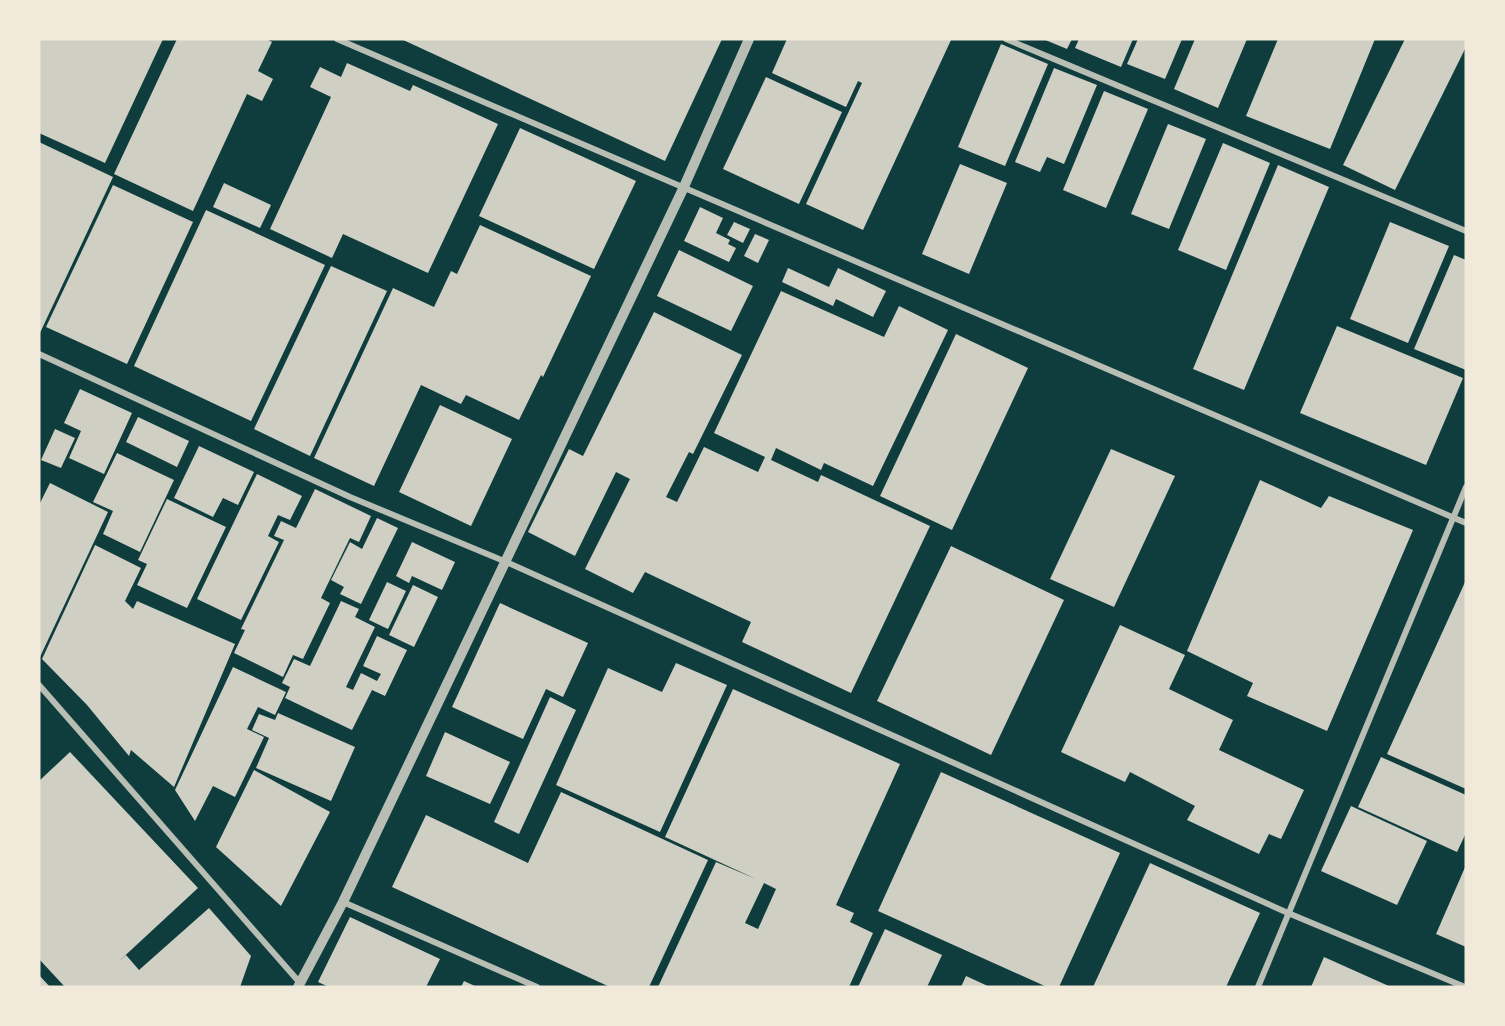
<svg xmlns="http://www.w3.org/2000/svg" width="1505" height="1026" font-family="Quicksand,sans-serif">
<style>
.building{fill:#cfcfc3;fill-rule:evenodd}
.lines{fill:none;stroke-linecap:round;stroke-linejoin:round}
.minor{stroke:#b8beb3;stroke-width:6}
.tertiary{stroke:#b8beb3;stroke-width:10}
</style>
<rect width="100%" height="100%" fill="#0f3d3e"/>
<g class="building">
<path d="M39 39H163L105 163 39 133Z"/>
<path d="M177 39H266L272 42 258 71 273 79 262 101 247 94 193 211 114 174Z"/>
<path d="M401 39H722L665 161Z"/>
<path d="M787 39 951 40 863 230 806 204 862 83 858 81 846 107 772 73Z"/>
<path d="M1043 39H1072L1067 49Z"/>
<path d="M1079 39H1133L1121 67 1075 48Z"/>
<path d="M1138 39H1182L1165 79 1127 64Z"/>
<path d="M1195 39H1247L1218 108 1174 89Z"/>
<path d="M1278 39H1375L1330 149 1246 116Z"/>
<path d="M1405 39H1466V47L1395 190 1343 165Z"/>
<path d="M1001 44 1048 64 1005 166 958 147Z"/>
<path d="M347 63 410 91 413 85 498 124 428 273 343 234 332 258 270 229 331 97 310 87 320 67 341 77Z"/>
<path d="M1054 68 1097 85 1064 164 1047 157 1040 172 1015 162Z"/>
<path d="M766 77 842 112 799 204 723 169Z"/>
<path d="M1104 91 1148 109 1106 208 1063 190Z"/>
<path d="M1168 124 1206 139 1169 229 1131 214Z"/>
<path d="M520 128 636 181 594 269 479 216Z"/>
<path d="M39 142 113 177 39 335Z"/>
<path d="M1223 143 1270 163 1226 270 1178 250Z"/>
<path d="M960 164 1007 183 969 274 922 254Z"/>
<path d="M1278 165 1329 187 1244 390 1193 369Z"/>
<path d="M224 183 271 205 260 228 213 207Z"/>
<path d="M113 185 193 222 127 364 46 327Z"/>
<path d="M700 207 723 218 716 233 730 240 728 244 736 248 729 262 684 241Z"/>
<path d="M206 210 325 265 251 421 134 366Z"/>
<path d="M734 222 750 229 743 243 727 235Z"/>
<path d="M1390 222 1449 246 1408 343 1350 319Z"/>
<path d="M480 225 591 276 543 377 541 375 519 420 466 395 461 404 421 385 374 486 314 458 393 288 434 307 451 271 457 274Z"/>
<path d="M755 234 769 240 758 263 744 256Z"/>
<path d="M679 250 753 286 731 331 657 296Z"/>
<path d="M1454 255 1466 260V370L1414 349Z"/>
<path d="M331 266 387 291 310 456 254 429Z"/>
<path d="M788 268 829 287 838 268 886 291 873 317 836 299 833 306 782 282Z"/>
<path d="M781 291 884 337 899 306 948 330 873 486 824 463 821 470 776 448 771 460 818 482 821 475 930 526 851 693 742 642 751 622 645 572 633 593 585 569 630 479 616 472 575 556 528 532 569 449 583 456 654 312 742 355 693 454 689 452 666 497 677 502 704 447 758 472 765 457 714 433Z"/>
<path d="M1337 326 1463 378 1426 465 1300 413Z"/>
<path d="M956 334 1028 368 952 530 880 496Z"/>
<path d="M80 389 132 413 104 474 69 458 81 431 64 423Z"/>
<path d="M440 405 512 439 471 526 399 492Z"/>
<path d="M138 417 189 441 177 467 126 442Z"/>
<path d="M55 429 75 438 61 468 41 460Z"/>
<path d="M199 446 254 472 238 505 223 498 213 517 174 498Z"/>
<path d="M1111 449 1175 476 1114 607 1050 579Z"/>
<path d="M117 453 174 480 140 552 103 534 113 511 93 502Z"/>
<path d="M257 474 302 496 290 520 278 515 268 536 279 542 241 620 197 599Z"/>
<path d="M1260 480 1321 508 1329 496 1413 530 1327 731 1247 696 1253 683 1187 651Z"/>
<path d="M50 483 108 512 39 659V505Z"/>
<path d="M315 489 371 516 359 542 350 538 321 598 330 603 303 659 293 655 283 677 234 653 245 630 241 629 284 540 274 536 281 521 296 528Z"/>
<path d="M167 499 226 527 187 608 137 585 147 564 138 560Z"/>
<path d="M377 518 398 528 361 604 340 594 344 587 331 580 350 542 362 549Z"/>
<path d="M412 542 455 562 442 590 412 576 409 583 396 576Z"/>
<path d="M95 545 141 568 125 601 133 609 137 601 235 644 174 787 131 750 129 756 87 705 42 659Z"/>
<path d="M951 546 1064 600 991 755 877 701Z"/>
<path d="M1466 580V789L1387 754Z"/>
<path d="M387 582 406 591 388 629 369 620Z"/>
<path d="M413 585 438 597 414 647 389 635Z"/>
<path d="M341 601 359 609 355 617 375 627 346 687 353 690 361 673 377 681 381 674 363 666 377 636 407 650 385 696 372 690 352 730 285 698 290 687 282 683 294 659 310 666Z"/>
<path d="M500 603 588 643 563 697 546 689 523 739 452 707Z"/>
<path d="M1120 625 1185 655 1169 689 1233 720 1219 750 1304 790 1281 839 1269 834 1259 854 1187 820 1195 806 1130 772 1125 782 1061 752Z"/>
<path d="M676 663 727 685 660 832 556 785 608 668 662 692Z"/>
<path d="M233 667 286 692 275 715 258 707 247 729 264 737 235 797 213 786 195 821 175 790Z"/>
<path d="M733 689 900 764 836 905 854 913 850 922 873 933 849 987H658L716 862 756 879 665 837ZM764 883 776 889 758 929 745 923Z"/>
<path d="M550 697 576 710 519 834 494 822Z"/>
<path d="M278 713 355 747 331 801 256 768 269 738 252 730 259 714 275 720Z"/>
<path d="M445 732 510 762 490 804 426 776Z"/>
<path d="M70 752 198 888 117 963 126 955 139 970 209 908 251 956 240 987H65L39 959V781Z"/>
<path d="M1381 757 1466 795V833L1457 852 1358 807Z"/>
<path d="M254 770 330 812 281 906 216 847Z"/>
<path d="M941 772 1120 853 1059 987H1047L878 911Z"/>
<path d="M561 792 708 860 649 987H610L392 887 426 815 528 863Z"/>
<path d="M1351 806 1427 841 1397 905 1321 871Z"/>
<path d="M1150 863 1260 913 1226 987H1093Z"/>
<path d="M1466 865V947L1436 934Z"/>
<path d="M350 917 440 959 426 987H329L318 982Z"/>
<path d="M885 929 942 955 927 987H858Z"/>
<path d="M1324 957 1391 987H1311Z"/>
<path d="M39 975 50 987H39Z"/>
<path d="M966 976 990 987H961Z"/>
<path d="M464 981 477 987H461Z"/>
</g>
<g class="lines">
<g class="minor">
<path d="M337 39 1466 523"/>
<path d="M1006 39 1466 231"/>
<path d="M39 354 350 497 504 561 1288 913 1465 987"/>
<path d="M39 685 300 983"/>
<path d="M343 902 537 987"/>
<path d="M1258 987 1466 487"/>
</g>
<path class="tertiary" d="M298 987 343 902 683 189 749 39"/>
</g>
<rect width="1505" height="1026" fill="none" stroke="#f1e9da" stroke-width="81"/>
</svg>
